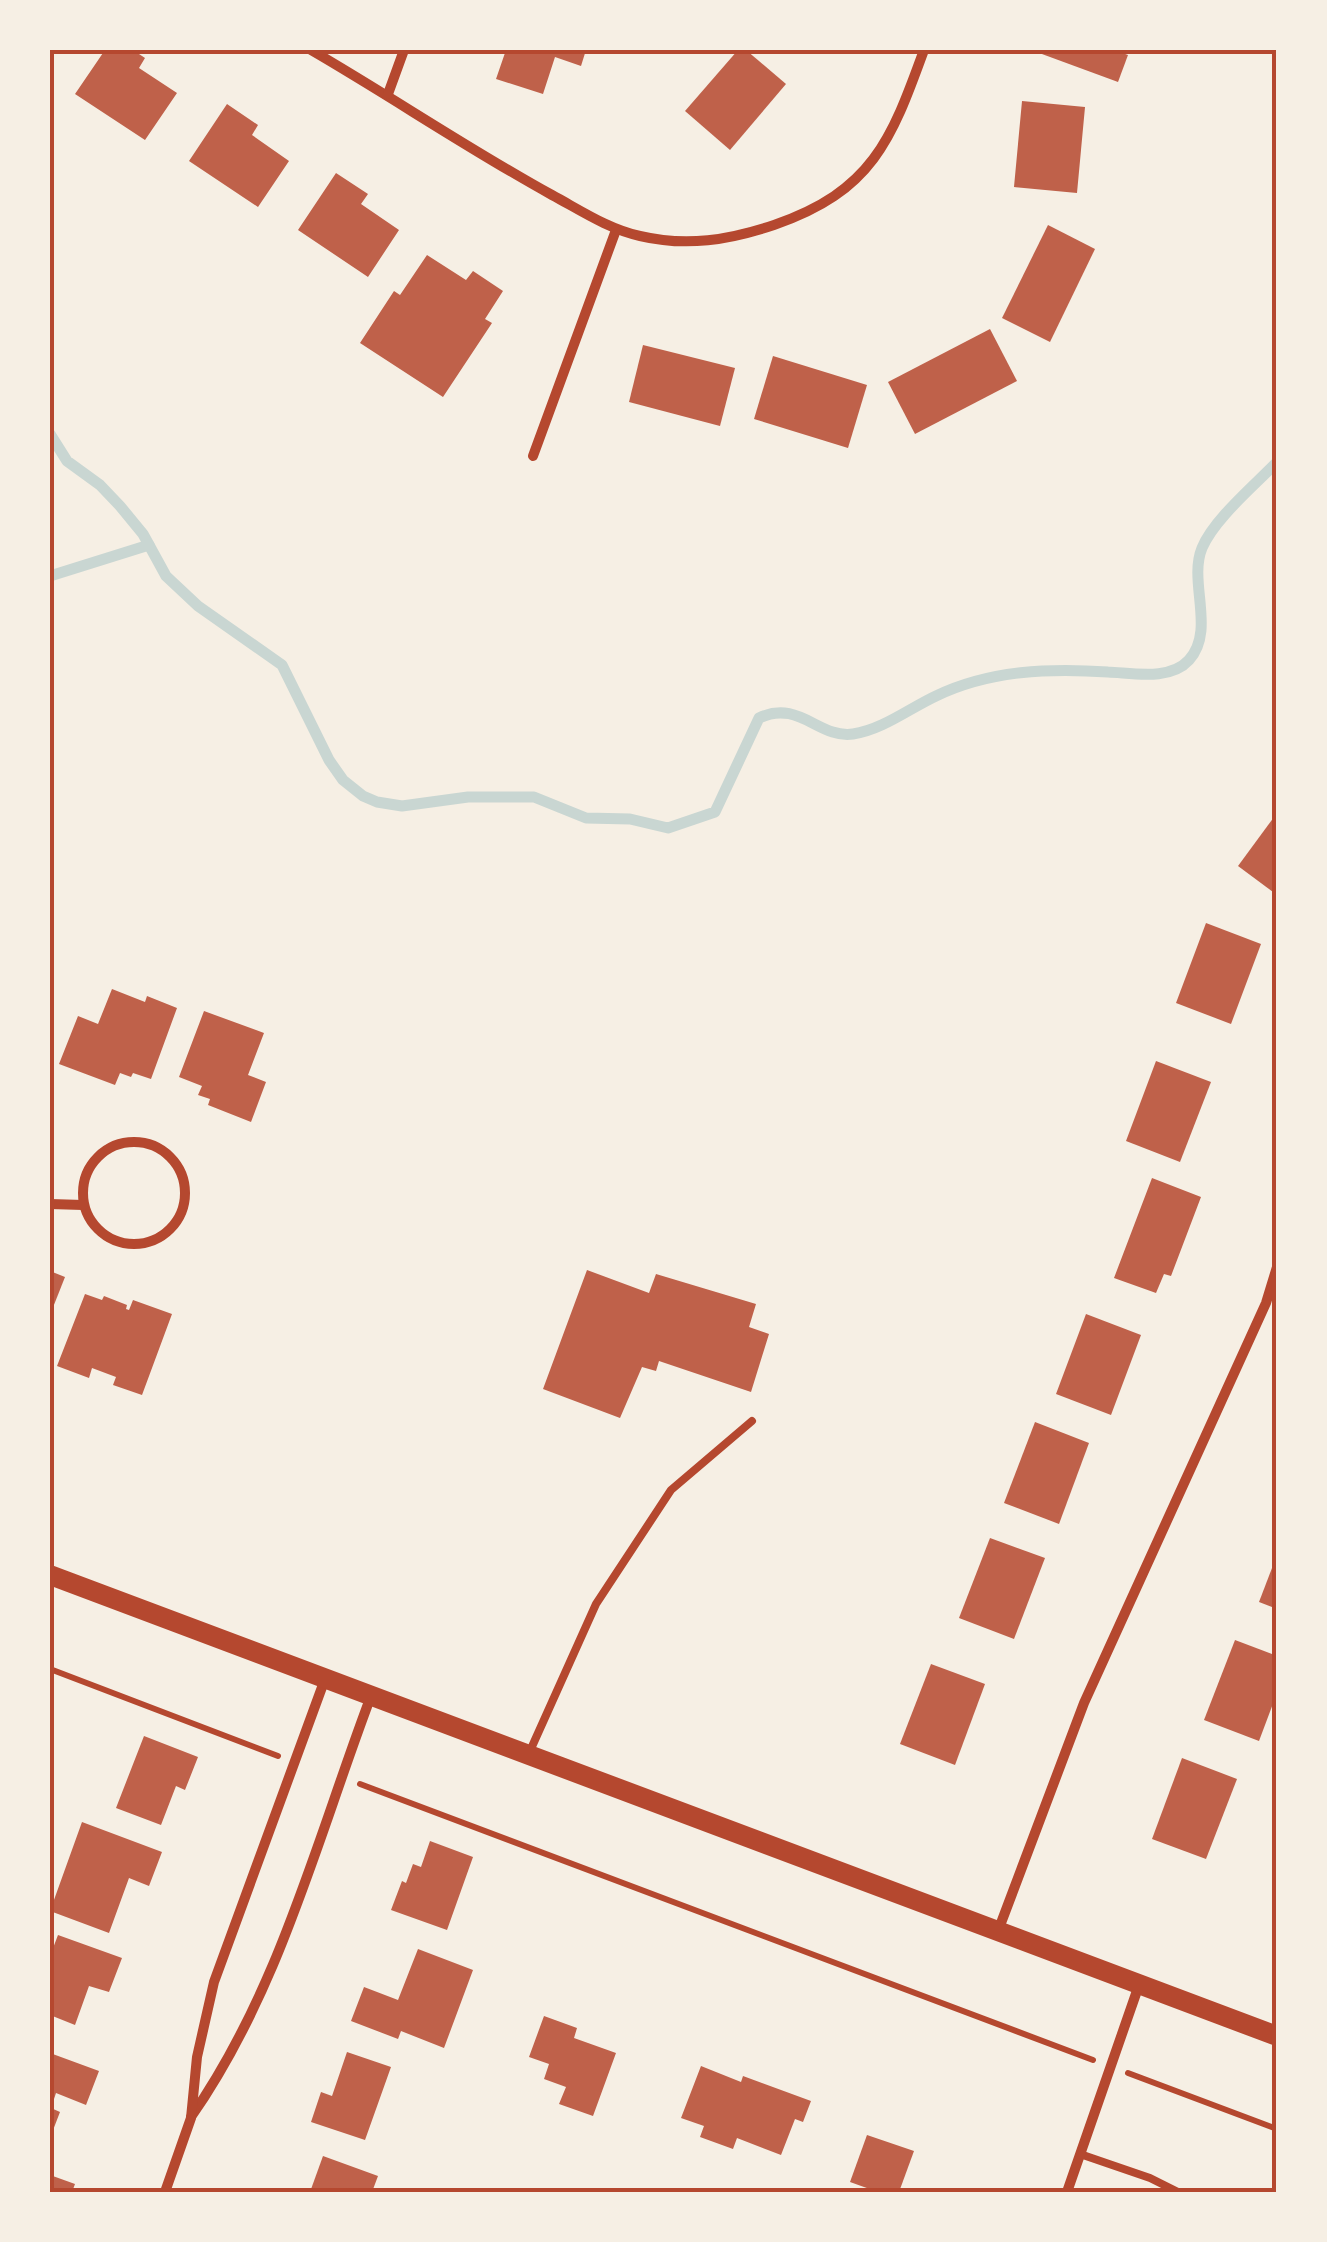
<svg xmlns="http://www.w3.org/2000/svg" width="1327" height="2242" font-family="'Public Sans',sans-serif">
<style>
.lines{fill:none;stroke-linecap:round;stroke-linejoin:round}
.stream{stroke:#c9d6d2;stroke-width:11}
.building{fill:#bf614a}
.path{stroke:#b5482f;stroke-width:6}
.service{stroke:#b5482f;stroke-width:8}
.minor{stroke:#b5482f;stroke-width:10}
.secondary{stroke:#b5482f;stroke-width:20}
.neatline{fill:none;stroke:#b5482f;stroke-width:4}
</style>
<rect width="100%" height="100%" fill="#f6efe4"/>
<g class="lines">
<g class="stream">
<path d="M50 434 67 461 100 485 120 506 143 534 166 576 198 606 282 665 329 760 343 780 363 796 377 802 402 806 468 797H534L586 818 630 819 668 828 715 812 759 718C799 699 819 739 853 734 882 730 910 708 936 696 990 670 1050 668 1108 672 1133 673 1170 681 1189 660 1216 630 1188 582 1202 548 1214 519 1255 485 1277 462"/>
<path d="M50 576 149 545"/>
</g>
</g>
<g class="building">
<path d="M105 50H133L145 58 139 68 177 93 145 140 75 94Z"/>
<path d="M506 50H586L581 66 555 57 543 94 496 79Z"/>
<path d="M738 50H746L786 84 730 150 685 111Z"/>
<path d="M1031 50H1114L1128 55 1118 82Z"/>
<path d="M1022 101 1085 107 1077 193 1014 187Z"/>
<path d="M227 104 258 125 252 135 289 161 258 207 189 161Z"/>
<path d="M336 173 368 194 361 204 399 230 368 277 298 230Z"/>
<path d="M1048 225 1095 249 1050 342 1002 318Z"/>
<path d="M427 255 466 280 473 271 503 291 485 319 492 323 443 397 360 343 394 291 400 295Z"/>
<path d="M990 329 1017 381 915 434 888 382Z"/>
<path d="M643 345 735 368 720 426 629 402Z"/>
<path d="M773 356 867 385 848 448 754 419Z"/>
<path d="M1277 813V895L1238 866Z"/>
<path d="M1206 923 1261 944 1231 1024 1176 1003Z"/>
<path d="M112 989 145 1002 147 996 177 1008 151 1079 133 1073 131 1077 120 1073 115 1085 59 1064 78 1016 98 1024Z"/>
<path d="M204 1011 264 1033 248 1075 266 1082 251 1122 208 1105 210 1099 198 1095 202 1086 179 1077Z"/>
<path d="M1156 1061 1211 1082 1180 1162 1126 1141Z"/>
<path d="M1152 1178 1201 1197 1171 1276 1164 1274 1156 1293 1114 1278Z"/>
<path d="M587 1270 649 1293 656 1274 756 1304 749 1327 769 1334 751 1392 659 1361 656 1371 642 1367 620 1418 543 1389Z"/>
<path d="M50 1271 65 1277 50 1315Z"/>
<path d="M85 1294 102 1300 104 1296 127 1305 126 1309 129 1310 133 1300 172 1314 142 1395 113 1385 116 1377 92 1368 89 1378 57 1366Z"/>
<path d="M1086 1314 1141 1335 1111 1415 1056 1394Z"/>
<path d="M1035 1422 1089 1443 1059 1524 1004 1503Z"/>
<path d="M990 1538 1045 1558 1014 1639 959 1618Z"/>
<path d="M1277 1555V1609L1259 1602Z"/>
<path d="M1235 1640 1277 1656V1693L1259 1741 1204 1720Z"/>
<path d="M931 1664 985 1684 955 1765 900 1744Z"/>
<path d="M144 1736 198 1757 185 1790 176 1786 161 1825 116 1808Z"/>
<path d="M1182 1758 1237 1779 1206 1859 1152 1839Z"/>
<path d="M82 1822 162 1852 149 1886 129 1878 109 1933 50 1911Z"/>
<path d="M430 1841 473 1857 447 1930 391 1910 402 1881 406 1883 413 1864 421 1867Z"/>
<path d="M58 1935 122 1958 109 1992 89 1986 75 2025 50 2015V1956Z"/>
<path d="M418 1949 473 1970 444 2048 401 2031 398 2039 351 2021 364 1987 398 2000Z"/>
<path d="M544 2016 577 2028 574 2038 616 2053 593 2116 559 2104 566 2087 544 2079 549 2064 529 2057Z"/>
<path d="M347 2052 391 2067 365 2140 311 2122 321 2092 332 2096Z"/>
<path d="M50 2053 99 2071 86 2105 56 2093 51 2108 60 2112 50 2138Z"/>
<path d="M701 2066 741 2082 743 2076 811 2101 803 2122 795 2119 781 2155 737 2138 733 2149 700 2137 704 2126 681 2118Z"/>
<path d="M867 2135 914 2151 899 2192H878L850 2182Z"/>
<path d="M323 2156 378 2176 372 2192H310Z"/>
<path d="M50 2175 75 2184 72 2192H50Z"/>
</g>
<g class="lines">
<g class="path">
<path d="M50 1669 278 1756"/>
<path d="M360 1784 1093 2060"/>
<path d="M1128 2073 1277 2129"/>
</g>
<g class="service">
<path d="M530 1751 596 1604 671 1490 752 1421"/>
<path d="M1080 2154 1150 2178 1178 2192"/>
</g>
<g class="minor">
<path d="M311 50C392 97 470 150 552 195 580 210 608 229 640 236 687 247 729 240 774 225 872 191 891 141 924 50"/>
<path d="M388 94 404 50"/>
<path d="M533 456 616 230"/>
<circle cx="134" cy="1193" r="51"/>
<path d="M50 1204 83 1205"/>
<path d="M998 1931 1084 1703 1266 1303 1277 1267"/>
<path d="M191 2117C279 1991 317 1839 371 1696"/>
<path d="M165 2192 191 2118 197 2057 214 1982 325 1679"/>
<path d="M1067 2192 1139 1985"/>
</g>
<path class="secondary" d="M50 1575 1277 2036"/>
</g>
<rect width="1327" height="2242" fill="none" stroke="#f6efe4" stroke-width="105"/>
<rect x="52" y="52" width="1222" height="2138" class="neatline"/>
</svg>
